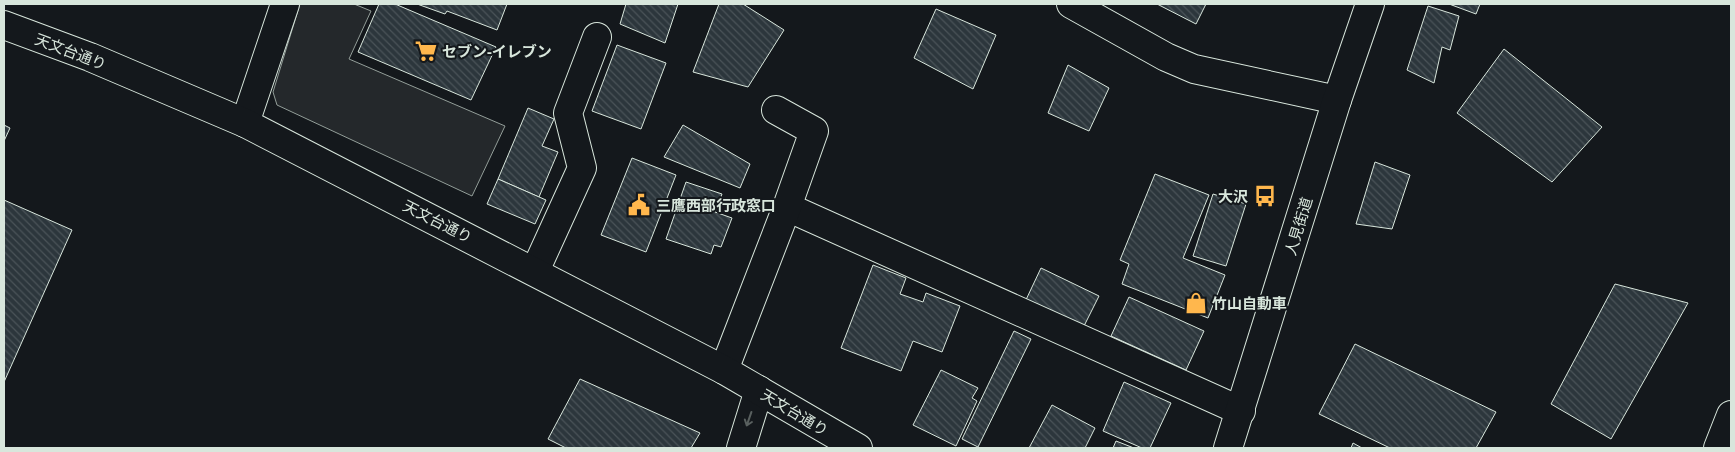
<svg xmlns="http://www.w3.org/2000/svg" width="1735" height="452" font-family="'Open Sans','Noto Sans JP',sans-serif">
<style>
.parking{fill:#24282b;stroke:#939e99}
.building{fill:url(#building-back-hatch);stroke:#d8e6dc}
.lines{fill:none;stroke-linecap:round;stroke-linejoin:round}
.minor-casing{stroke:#d8e6dc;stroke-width:30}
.major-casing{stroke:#d8e6dc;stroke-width:30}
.minor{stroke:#14181c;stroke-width:28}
.major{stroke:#14181c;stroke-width:28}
.oneway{stroke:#59605f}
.labels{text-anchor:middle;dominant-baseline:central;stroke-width:4;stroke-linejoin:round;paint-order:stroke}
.street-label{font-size:15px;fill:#d8e6dc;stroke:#14181c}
.poi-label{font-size:15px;font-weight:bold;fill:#d8e6dc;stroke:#14181c;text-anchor:start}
</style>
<defs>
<pattern id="building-back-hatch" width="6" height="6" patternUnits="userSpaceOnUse" patternTransform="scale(1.25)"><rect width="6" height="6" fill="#2c363c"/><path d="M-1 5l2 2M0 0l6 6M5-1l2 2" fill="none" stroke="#4a5358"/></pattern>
</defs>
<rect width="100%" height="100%" fill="#14181c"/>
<path class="parking" d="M300 4H354L371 11 349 59 505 126 472 196 277 105 273 92Z"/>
<g class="building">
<path d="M379 4H395L496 47 471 100 358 52Z"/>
<path d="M417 4H507L497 30 447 11 445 14Z"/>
<path d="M626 4H678L665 43 620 24Z"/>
<path d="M719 4H743L784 30 748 87 693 72Z"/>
<path d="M1157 4H1206L1196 24Z"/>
<path d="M1449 4H1480L1476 14Z"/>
<path d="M1428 6 1459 16 1450 50 1442 47 1434 83 1407 70Z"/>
<path d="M936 9 996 35 973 89 914 58Z"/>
<path d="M617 45 666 63 641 129 592 111Z"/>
<path d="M1504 49 1602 127 1552 182 1457 113Z"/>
<path d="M1068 65 1109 88 1089 131 1048 113Z"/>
<path d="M528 108 554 119 542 146 558 152 539 197 498 179Z"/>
<path d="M4 125 10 128 4 141Z"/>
<path d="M683 125 750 164 740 188 664 157Z"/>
<path d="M632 158 676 175 646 252 601 235Z"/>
<path d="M1375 162 1410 175 1392 229 1356 224Z"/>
<path d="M1155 174 1209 195 1183 258 1225 275 1208 318 1122 284 1129 264 1120 260Z"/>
<path d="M498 179 546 200 535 224 487 204Z"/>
<path d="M686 182 722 194 715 212 732 218 721 247 714 245 711 254 666 239Z"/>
<path d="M1213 194 1246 204 1226 266 1193 256Z"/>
<path d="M4 200 72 230 4 382Z"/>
<path d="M873 265 906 278 900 294 923 302 926 293 960 306 942 352 913 341 901 371 841 348Z"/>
<path d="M1041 268 1099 296 1081 332 1024 304Z"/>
<path d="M1615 284 1688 303 1611 439 1551 404Z"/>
<path d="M1129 297 1204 331 1186 370 1111 336Z"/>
<path d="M1014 331 1031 339 978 447 962 439Z"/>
<path d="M1355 344 1496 412 1476 448H1390L1319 414Z"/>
<path d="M941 370 978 388 972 398 977 401 956 446 913 425Z"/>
<path d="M580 379 700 433 691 448H566L548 439Z"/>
<path d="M1124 382 1171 403 1150 448H1142L1103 431Z"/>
<path d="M1052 405 1095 428 1085 448H1029Z"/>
<path d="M1116 441 1134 448H1113Z"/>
<path d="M1353 443 1362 448H1351Z"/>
</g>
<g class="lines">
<g class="minor-casing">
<g id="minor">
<path d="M1071 4 1166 57 1194 69 1337 100"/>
<path d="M245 123 285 4"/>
<path d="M787 207 1241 411"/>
<path d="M535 271 582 168 568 113 597 37"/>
<path d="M724 370 787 207 814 131 776 110"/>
<path d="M741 448 759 390"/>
<path d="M1718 448 1731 415"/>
</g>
</g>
<g class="major-casing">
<g id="major">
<path d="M4 25 90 57 245 123 724 370 858 448"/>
<path d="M1228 448 1337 100 1370 4"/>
</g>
</g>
<use href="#minor" class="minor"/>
<use href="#major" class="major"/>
</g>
<defs><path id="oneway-shaft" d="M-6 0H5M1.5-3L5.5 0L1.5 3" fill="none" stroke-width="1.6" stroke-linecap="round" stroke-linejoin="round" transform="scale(1.25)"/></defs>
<use class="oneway" href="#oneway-shaft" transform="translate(749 419) rotate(109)"/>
<defs>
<g id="supermarket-bare" transform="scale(1.725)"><path d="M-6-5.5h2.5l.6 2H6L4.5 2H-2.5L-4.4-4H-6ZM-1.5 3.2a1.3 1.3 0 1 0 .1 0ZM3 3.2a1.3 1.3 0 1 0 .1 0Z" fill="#ffb74d" stroke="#14181c" stroke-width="2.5" paint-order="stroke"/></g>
<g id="bus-bare" transform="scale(1.725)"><path d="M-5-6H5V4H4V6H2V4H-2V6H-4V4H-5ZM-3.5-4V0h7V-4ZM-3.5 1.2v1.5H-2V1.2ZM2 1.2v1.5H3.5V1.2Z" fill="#ffb74d" stroke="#14181c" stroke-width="2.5" paint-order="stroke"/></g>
<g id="civic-bare" transform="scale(1.725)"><path d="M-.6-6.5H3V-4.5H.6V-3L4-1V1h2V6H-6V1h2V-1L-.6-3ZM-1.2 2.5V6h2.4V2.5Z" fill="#ffb74d" stroke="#14181c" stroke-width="2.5" paint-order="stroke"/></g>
<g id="shop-bare" transform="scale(1.725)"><path d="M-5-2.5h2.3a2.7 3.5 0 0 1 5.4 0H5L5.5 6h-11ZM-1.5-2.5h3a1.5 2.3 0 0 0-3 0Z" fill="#ffb74d" stroke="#14181c" stroke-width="2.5" paint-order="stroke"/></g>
</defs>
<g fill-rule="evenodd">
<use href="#supermarket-bare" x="426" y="51"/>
<use href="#bus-bare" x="1265" y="196"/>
<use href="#civic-bare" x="639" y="205"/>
<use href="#shop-bare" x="1196" y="303"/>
</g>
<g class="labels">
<g class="street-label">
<text transform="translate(71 51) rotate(21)">天文台通り</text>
<text transform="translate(438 221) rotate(27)">天文台通り</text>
<text transform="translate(1298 226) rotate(-73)">人見街道</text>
<text transform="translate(795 412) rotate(31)">天文台通り</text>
</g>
<g class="poi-label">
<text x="442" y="51">セブン-イレブン</text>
<text x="1248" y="196" text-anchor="end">大沢</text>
<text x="656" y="205">三鷹西部行政窓口</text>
<text x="1212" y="303">竹山自動車</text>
</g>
</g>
<rect width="1735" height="452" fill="none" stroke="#d8e6dc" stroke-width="10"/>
</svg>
